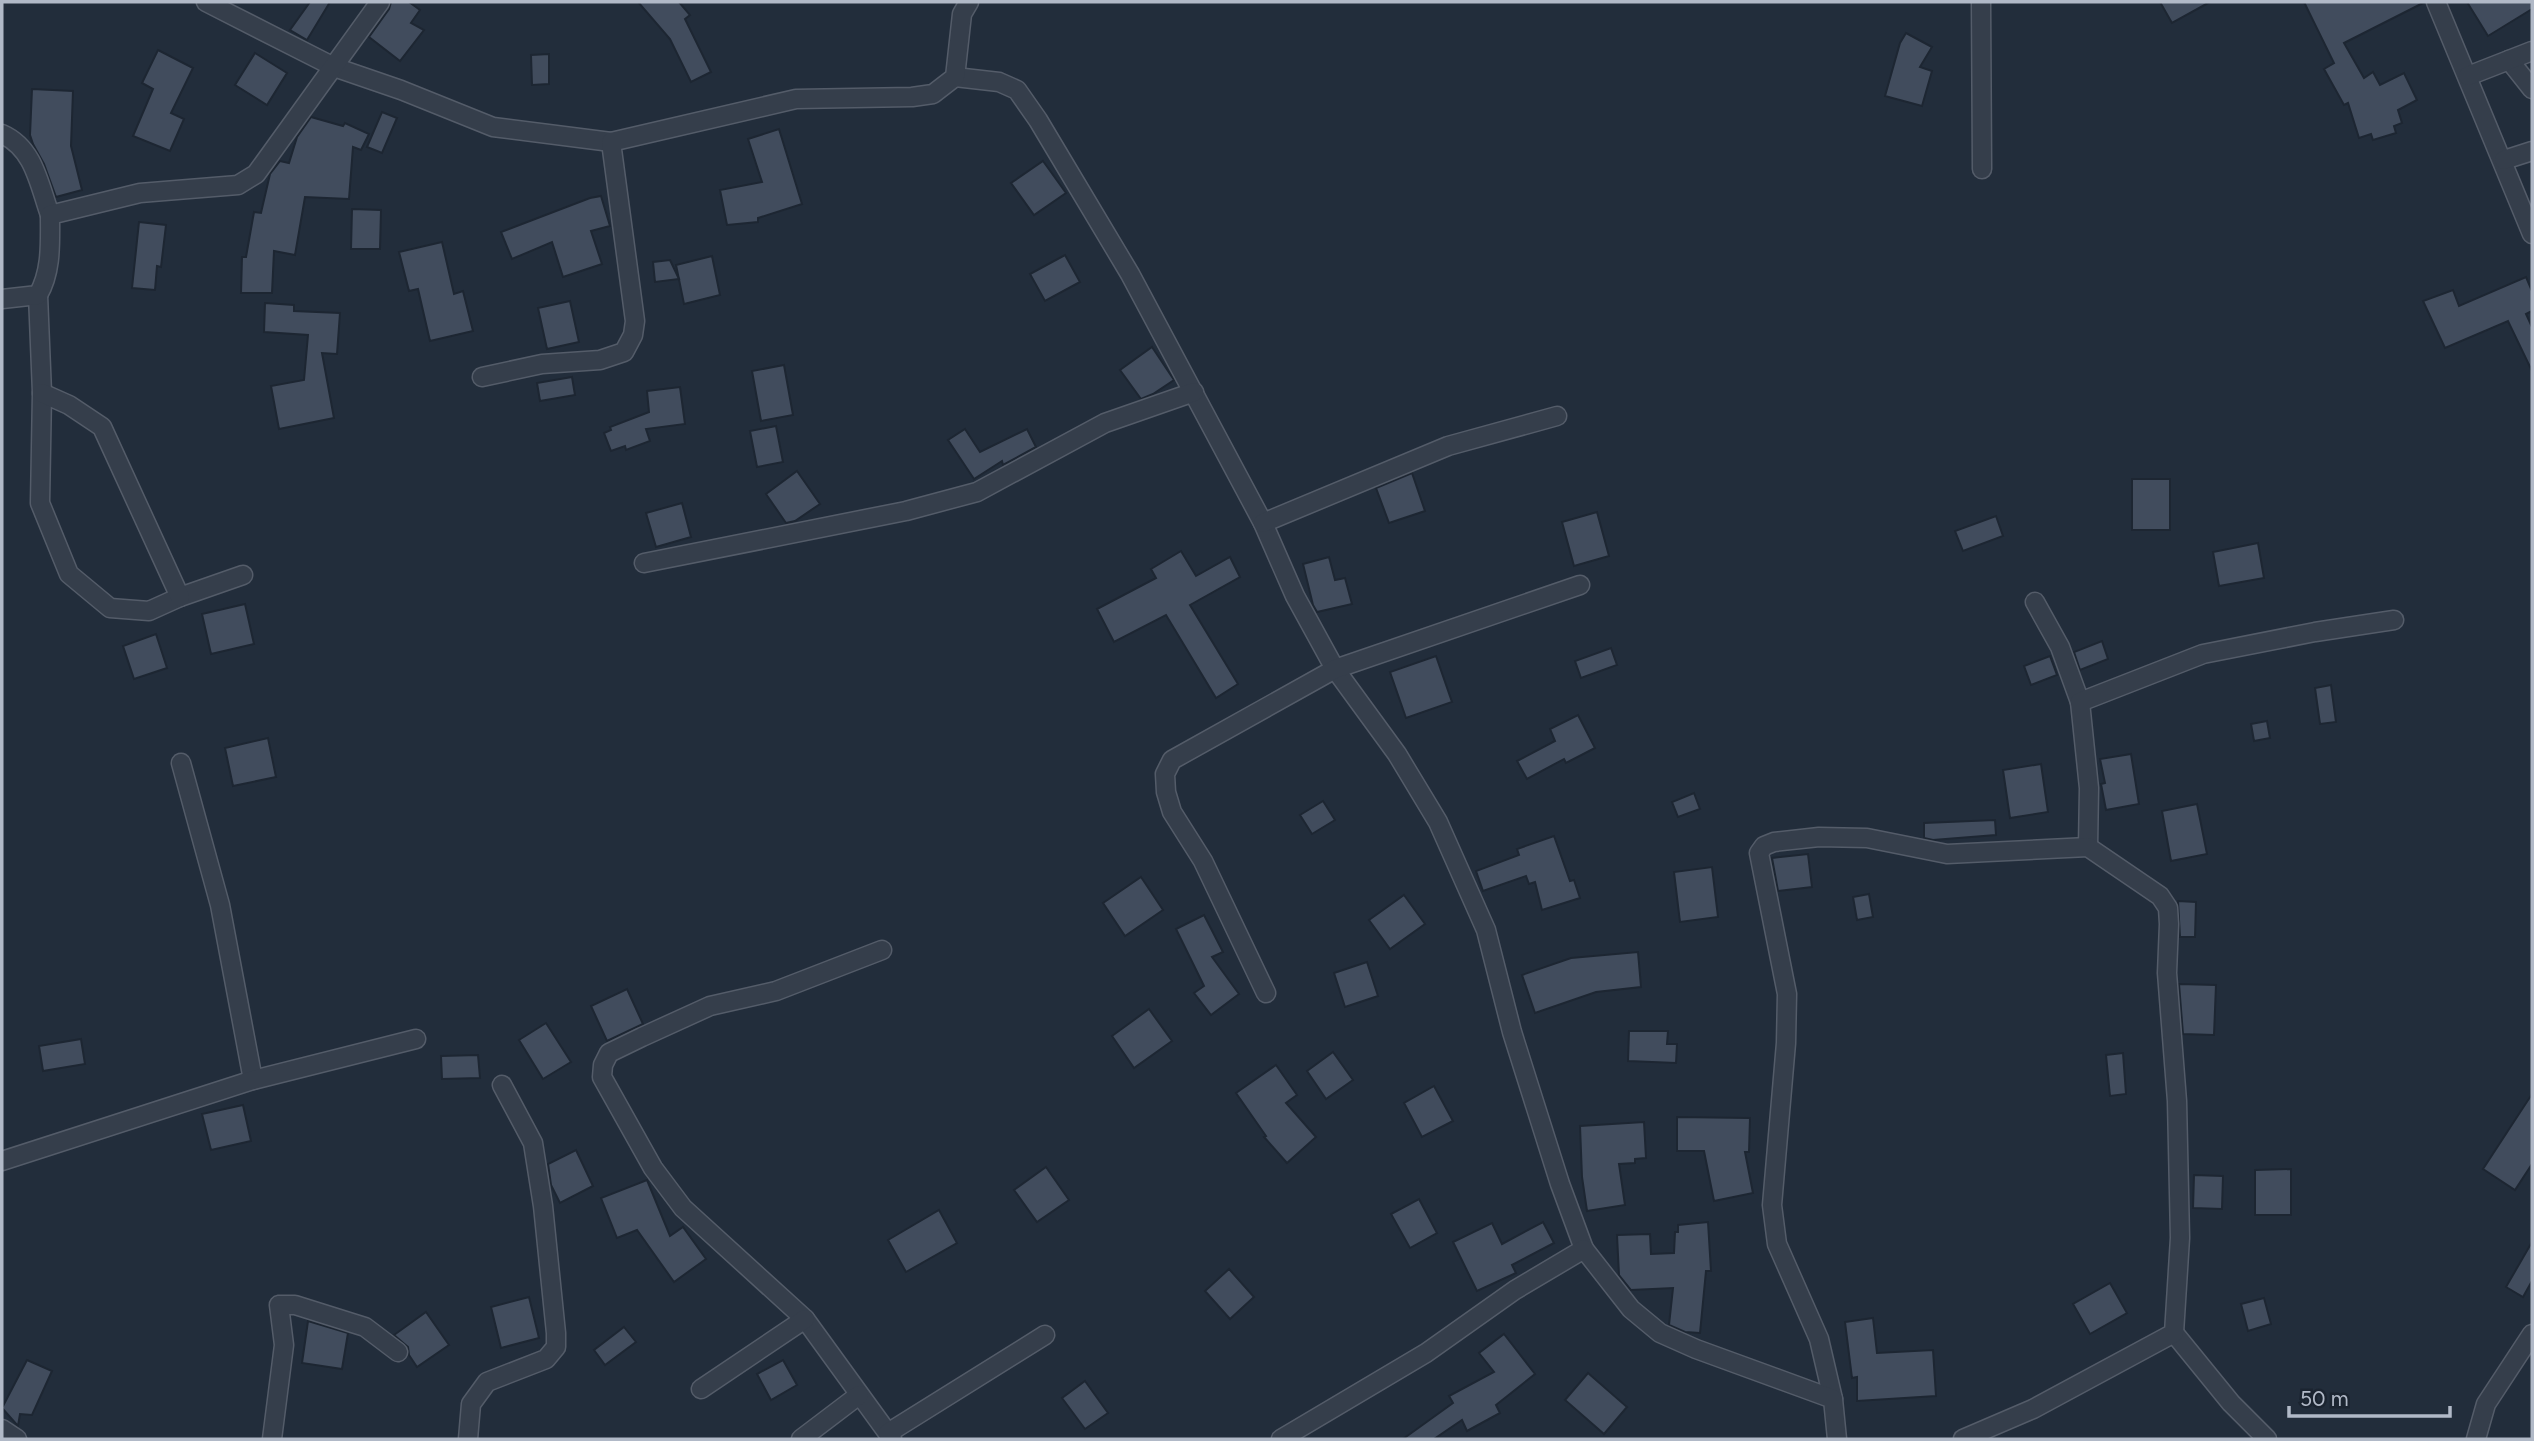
<svg xmlns="http://www.w3.org/2000/svg" width="2534" height="1441" font-family="Figtree,sans-serif">
<style>
.building{fill:#414c5d;stroke:#1d2632;stroke-width:2}
.lines{fill:none;stroke-linecap:round;stroke-linejoin:round}
.street-casing{stroke:#545c69;stroke-width:21}
.street{stroke:#353e4b;stroke-width:18}
</style>
<rect width="100%" height="100%" fill="#222d3b"/>
<g class="building">
<path d="M310 2H330L307 40 290 30Z"/>
<path d="M391 2H409L420 10 411 23 424 30 400 61 369 37 389 9Z"/>
<path d="M638 2H679L690 15 685 19 711 72 691 82 670 39Z"/>
<path d="M2160 2H2210L2172 23Z"/>
<path d="M2304 2H2425L2344 43 2364 78 2373 72 2380 85 2404 73 2417 100 2398 110 2402 123 2394 126 2396 133 2373 140 2371 134 2359 138 2348 103 2344 105 2324 69 2334 63Z"/>
<path d="M2467 2H2532V9L2488 36Z"/>
<path d="M1906 33 1932 47 1920 67 1932 71 1922 106 1885 96 1900 43Z"/>
<path d="M158 50 193 68 171 113 184 119 170 151 133 136 153 89 142 83Z"/>
<path d="M255 53 287 73 267 105 235 85Z"/>
<path d="M549 54V84L532 85 531 55Z"/>
<path d="M32 89 73 91 71 146 82 190 56 197 44 164 33 144 30 135Z"/>
<path d="M382 112 397 118 382 153 367 147Z"/>
<path d="M311 117 343 126 345 123 369 134 361 150 353 147 349 199 305 197 295 255 274 251 272 293H241L242 257H246L254 212 261 213 270 174 280 161 289 163 297 137Z"/>
<path d="M779 129 802 204 758 218V222L727 225 720 190 762 182 748 139Z"/>
<path d="M1043 161 1066 193 1034 215 1011 183Z"/>
<path d="M601 196 610 226 591 231 602 264 563 277 552 242 512 259 501 232 590 198Z"/>
<path d="M352 209 381 210 380 249H351Z"/>
<path d="M139 222 166 225 161 267 157 266 155 290 132 288Z"/>
<path d="M442 242 454 294 463 291 473 331 430 341 418 289 409 291 399 252Z"/>
<path d="M1065 255 1080 282 1045 301 1030 274Z"/>
<path d="M712 256 720 295 684 304 676 265Z"/>
<path d="M670 260 679 279 655 282 653 262Z"/>
<path d="M2526 277 2532 291V311L2526 314 2532 327V371L2508 321 2445 348 2423 301 2453 290 2459 306Z"/>
<path d="M570 301 579 342 547 349 538 308Z"/>
<path d="M265 303 294 305V311L340 313 337 354 322 353 334 418 279 429 271 386 304 380 308 335 264 332Z"/>
<path d="M1152 347 1174 380 1153 394 1141 399 1120 370Z"/>
<path d="M784 365 793 415 761 421 752 371Z"/>
<path d="M572 377 575 395 540 401 537 383Z"/>
<path d="M680 387 685 424 646 429 650 441 626 450 625 446 611 451 604 433 611 430 610 427 649 412 647 391Z"/>
<path d="M776 426 783 462 757 467 750 431Z"/>
<path d="M965 429 980 452 1027 429 1036 447 1003 465 1002 461 974 479 948 440Z"/>
<path d="M797 471 820 504 795 521 786 523 766 494Z"/>
<path d="M1412 473 1425 511 1389 523 1376 488Z"/>
<rect x="2132" y="479" width="38" height="51"/>
<path d="M682 503 691 537 656 547 646 513Z"/>
<path d="M1597 512 1609 556 1574 566 1562 522Z"/>
<path d="M1996 516 2003 536 1963 551 1955 531Z"/>
<path d="M2258 543 2264 578 2219 586 2213 552Z"/>
<path d="M1181 551 1196 576 1230 557 1240 577 1190 605 1238 684 1216 698 1166 615 1114 642 1097 609 1156 578 1151 569Z"/>
<path d="M1329 557 1335 580 1345 578 1352 604 1317 612 1313 605 1303 564Z"/>
<path d="M245 604 254 644 211 654 202 614Z"/>
<path d="M156 634 167 668 134 679 123 646Z"/>
<path d="M2102 641 2108 659 2080 670 2074 652Z"/>
<path d="M1611 648 1617 665 1581 678 1575 661Z"/>
<path d="M1436 656 1452 702 1406 718 1390 672Z"/>
<path d="M2050 656 2057 675 2031 685 2024 666Z"/>
<path d="M2331 685 2336 722 2320 724 2315 688Z"/>
<path d="M1578 715 1595 748 1566 763 1564 759 1527 779 1517 761 1555 741 1550 729Z"/>
<path d="M2267 721 2270 738 2254 741 2251 724Z"/>
<path d="M268 738 276 777 233 786 225 748Z"/>
<path d="M2131 754 2139 804 2106 810 2101 784 2105 783 2100 759Z"/>
<path d="M2041 764 2048 812 2010 818 2003 770Z"/>
<path d="M1694 793 1700 809 1678 817 1672 802Z"/>
<path d="M1323 801 1335 820 1312 834 1300 815Z"/>
<path d="M2197 804 2207 854 2171 861 2162 811Z"/>
<path d="M1995 820 1996 835 1933 840 1924 838V823Z"/>
<path d="M1554 836 1570 881 1574 880 1580 898 1542 910 1535 882 1529 884 1526 876 1483 891 1476 871 1519 855 1517 849Z"/>
<path d="M1808 854 1812 887 1778 891 1772 858Z"/>
<path d="M1712 867 1718 917 1680 922 1674 872Z"/>
<path d="M1141 877 1163 910 1125 936 1103 903Z"/>
<path d="M1869 894 1873 917 1857 920 1853 897Z"/>
<path d="M1404 895 1425 924 1390 949 1369 920Z"/>
<path d="M2178 901 2196 902 2195 937H2180Z"/>
<path d="M1204 915 1223 952 1212 957 1239 994 1211 1015 1194 993 1204 986 1176 929Z"/>
<path d="M1638 952 1641 987 1596 992 1535 1013 1522 975 1571 958Z"/>
<path d="M1367 962 1378 996 1345 1007 1334 973Z"/>
<path d="M2179 984 2216 985 2214 1035 2183 1034Z"/>
<path d="M627 989 643 1024 607 1041 591 1006Z"/>
<path d="M1149 1009 1172 1041 1134 1068 1112 1036Z"/>
<path d="M546 1023 571 1062 543 1079 519 1040Z"/>
<path d="M1629 1031H1668L1667 1044H1677L1676 1063 1628 1061Z"/>
<path d="M81 1039 85 1064 43 1071 39 1046Z"/>
<path d="M1333 1052 1353 1080 1326 1099 1307 1071Z"/>
<path d="M2123 1053 2126 1094 2110 1096 2106 1055Z"/>
<path d="M478 1055 480 1078 442 1079 441 1056Z"/>
<path d="M1276 1065 1297 1095 1286 1103 1316 1137 1287 1163 1264 1137 1266 1136 1236 1093Z"/>
<path d="M1434 1086 1453 1121 1422 1137 1404 1103Z"/>
<path d="M2532 1094V1164L2515 1190 2483 1169Z"/>
<path d="M243 1105 251 1141 211 1150 202 1114Z"/>
<path d="M1677 1117 1750 1118 1749 1152H1745L1753 1193 1714 1201 1704 1151H1677Z"/>
<path d="M1644 1122 1646 1158 1635 1159V1163L1619 1164 1625 1205 1587 1211 1582 1177 1580 1126Z"/>
<path d="M576 1150 593 1186 560 1203 551 1185 548 1164Z"/>
<path d="M1046 1167 1069 1200 1037 1222 1014 1190Z"/>
<path d="M2291 1169V1215H2255V1170Z"/>
<path d="M2194 1175 2223 1176 2222 1209 2193 1208Z"/>
<path d="M647 1180 670 1236 683 1227 706 1259 674 1282 637 1230 617 1238 601 1198Z"/>
<path d="M1419 1199 1437 1233 1410 1248 1391 1214Z"/>
<path d="M939 1210 957 1243 906 1272 888 1240Z"/>
<path d="M1543 1222 1554 1243 1512 1265 1516 1273 1477 1291 1453 1242 1492 1223 1502 1244Z"/>
<path d="M1708 1222 1711 1271H1706L1700 1333 1685 1332 1669 1325 1673 1288 1631 1290 1619 1275 1617 1235 1650 1234 1651 1254 1674 1253 1675 1232H1678V1225Z"/>
<path d="M2532 1242V1281L2523 1297 2506 1287Z"/>
<path d="M1229 1269 1254 1297 1230 1319 1205 1291Z"/>
<path d="M2110 1283 2127 1313 2090 1334 2073 1304Z"/>
<path d="M529 1297 539 1338 501 1348 491 1307Z"/>
<path d="M2264 1298 2271 1324 2248 1331 2241 1304Z"/>
<path d="M426 1312 449 1345 417 1367 409 1355 408 1347 394 1335Z"/>
<path d="M1873 1318 1877 1353 1933 1350 1936 1396 1857 1401V1377L1852 1378 1845 1322Z"/>
<path d="M308 1321 348 1333 342 1369 302 1363Z"/>
<path d="M624 1327 636 1342 605 1365 594 1350Z"/>
<path d="M1504 1334 1535 1374 1496 1405 1500 1413 1467 1431 1462 1420 1434 1439H1403L1453 1403 1449 1396 1494 1372 1479 1353Z"/>
<path d="M27 1360 52 1371 32 1415 20 1414 18 1426 2 1408Z"/>
<path d="M783 1360 797 1385 771 1400 757 1374Z"/>
<path d="M1588 1373 1627 1407 1604 1434 1565 1400Z"/>
<path d="M1085 1381 1108 1413 1085 1429 1062 1398Z"/>
</g>
<g class="lines">
<g class="street-casing">
<g id="street">
<path d="M206 2 334 67 401 90 493 127 611 142"/>
<path d="M1981 2 1982 169"/>
<path d="M2436 2 2532 234"/>
<path d="M2509 60 2532 89"/>
<path d="M2468 76 2532 51"/>
<path d="M955 77 999 82 1017 90 1038 120 1130 274 1263 523 1295 596 1335 669 1397 754 1438 822 1486 930 1512 1032 1560 1184 1584 1249"/>
<path d="M2 134C34 148 39 184 50 215"/>
<path d="M2504 160 2532 151"/>
<path d="M38 295 42 393 40 503 69 574 110 608 149 611 180 597 243 575"/>
<path d="M2 299 38 295C52 271 50 242 50 215L140 193 238 185 256 174 380 2"/>
<path d="M482 377 542 364 600 360 624 352 633 335 635 321 611 142 796 99 912 97 933 94 955 77 962 14 969 2"/>
<path d="M42 393 69 405 102 427 180 597"/>
<path d="M1263 523 1448 446 1557 416"/>
<path d="M644 563 906 511 977 492 1105 423 1194 392"/>
<path d="M2035 602 2060 647 2080 702"/>
<path d="M181 763 220 905 253 1080"/>
<path d="M2088 847 2089 788 2080 702 2203 654 2315 632 2394 620"/>
<path d="M882 950 776 991 710 1006 642 1037 609 1053 603 1065 602 1077 653 1168 683 1208 805 1319 892 1439"/>
<path d="M1266 993 1203 861 1172 812 1166 792 1165 774 1172 760 1335 669 1580 585"/>
<path d="M2 1161 253 1080 416 1039"/>
<path d="M2174 1333 2231 1403 2267 1439"/>
<path d="M701 1389 805 1319"/>
<path d="M1833 1399 1819 1339 1777 1244 1772 1205 1786 1043 1787 994 1759 853 1764 846 1774 842 1819 837 1867 838 1947 854 2088 847 2160 896 2168 908 2169 924 2167 973 2177 1101 2180 1238 2174 1333 2033 1409 1963 1439"/>
<path d="M2 1429 17 1439"/>
<path d="M888 1433 1045 1335"/>
<path d="M272 1439 284 1345 279 1305H295L365 1327 398 1352"/>
<path d="M468 1439 471 1404 487 1382 546 1359 556 1347V1333L543 1206 533 1143 502 1085"/>
<path d="M801 1439 859 1395"/>
<path d="M1281 1439 1426 1353 1515 1290 1584 1249 1631 1309 1660 1333 1696 1349 1833 1399 1837 1439"/>
<path d="M2476 1439 2486 1404 2532 1334"/>
</g>
</g>
<use href="#street" class="street"/>
</g>
<rect width="2534" height="1441" fill="none" stroke="#b1b9c7" stroke-width="7"/>
<path d="M2289 1406v10h161v-10" fill="none" stroke="#b1b9c7" stroke-width="3.5"/>
<text x="2300" y="1406" font-size="21" fill="#b1b9c7" stroke="#1b2430" stroke-width="5" paint-order="stroke">50 m</text>
</svg>
